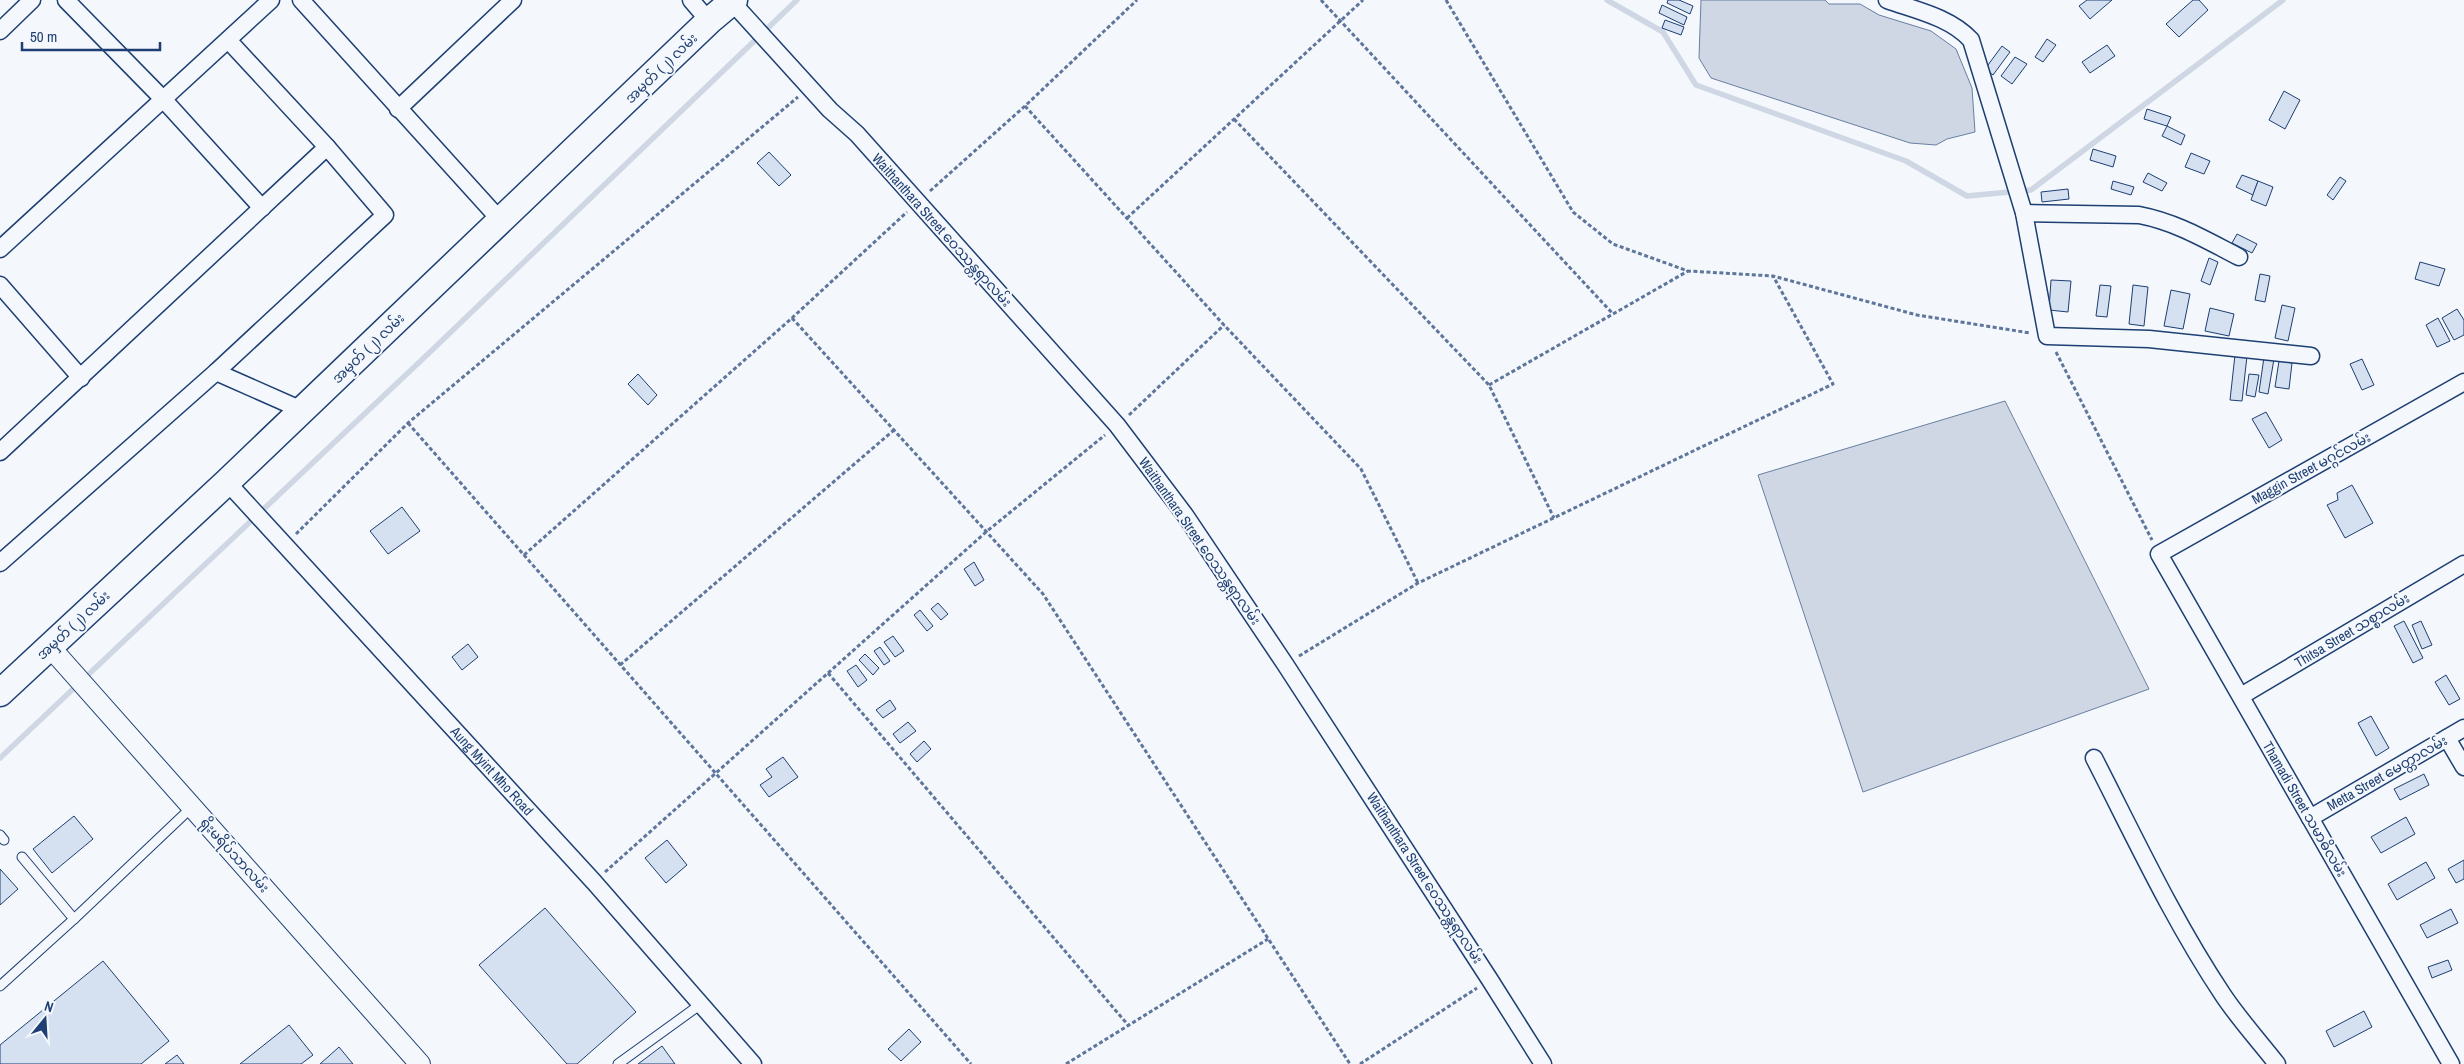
<svg xmlns="http://www.w3.org/2000/svg" width="2464" height="1064" font-family="'Archivo Narrow','Noto Sans Myanmar',sans-serif">
<style>
.water{fill:#cfd7e4;stroke:#687fa3}
.lines{fill:none;stroke-linecap:round;stroke-linejoin:round}
.stream{stroke:#cfd7e4;stroke-width:5.5}
.building{fill:#d5e0f0;stroke:#1d3f73}
.service-casing{stroke:#1d3f73;stroke-width:11}
.minor-casing{stroke:#1d3f73;stroke-width:19}
.tertiary-casing{stroke:#1d3f73;stroke-width:22}
.primary-casing{stroke:#1d3f73;stroke-width:29}
.path{stroke:#5e769c;stroke-width:3;stroke-dasharray:4 2.5;stroke-linecap:butt}
.service{stroke:#f4f7fb;stroke-width:9}
.minor{stroke:#f4f7fb;stroke-width:16}
.tertiary{stroke:#f4f7fb;stroke-width:20}
.primary{stroke:#f4f7fb;stroke-width:26}
.labels{text-anchor:middle;dominant-baseline:central;stroke-width:4;stroke-linejoin:round;paint-order:stroke}
.street-label{font-size:14px;fill:#1d3f73;stroke:#f4f7fb}
</style>
<rect width="100%" height="100%" fill="#f4f7fb"/>
<g class="water">
<path d="M1701 0H1825L1829 4H1860L1879 15 1931 31 1956 49 1972 88 1975 132 1947 139 1936 145 1910 143 1711 78 1699 58Z"/>
<path d="M2005 401 2149 689 1863 792 1758 475Z"/>
</g>
<g class="lines">
<g class="stream">
<path d="M1607 0 1663 32 1696 85 1906 161 1967 196 2031 190 2283 0"/>
<path d="M0 758 429 353 797 0"/>
</g>
</g>
<g class="building">
<path d="M1668 0H1679L1693 6 1690 14 1667 3Z"/>
<path d="M2087 0H2112L2090 19 2079 6Z"/>
<path d="M2193 0H2199L2208 10 2179 37 2166 24Z"/>
<path d="M1662 5 1687 17 1684 25 1659 13Z"/>
<path d="M1665 20 1684 27 1681 35 1662 28Z"/>
<path d="M2047 39 2056 45 2043 62 2035 57Z"/>
<path d="M2107 45 2115 56 2090 73 2082 62Z"/>
<path d="M2002 46 2010 52 1993 75 1985 69Z"/>
<path d="M2015 57 2027 64 2012 84 2001 76Z"/>
<path d="M2284 91 2300 100 2285 129 2269 120Z"/>
<path d="M2147 109 2171 117 2167 126 2144 119Z"/>
<path d="M2167 126 2185 135 2181 145 2162 136Z"/>
<path d="M2093 149 2116 156 2113 167 2090 160Z"/>
<path d="M769 152 791 175 779 186 757 163Z"/>
<path d="M2191 153 2210 161 2204 174 2185 167Z"/>
<path d="M2148 173 2167 183 2162 191 2143 182Z"/>
<path d="M2242 175 2258 181 2253 195 2236 187Z"/>
<path d="M2340 177 2346 181 2333 200 2327 195Z"/>
<path d="M2113 181 2134 187 2131 195 2111 189Z"/>
<path d="M2258 181 2273 187 2266 206 2251 200Z"/>
<path d="M2068 189 2069 199 2042 202 2041 192Z"/>
<path d="M2237 234 2257 244 2252 253 2232 243Z"/>
<path d="M2209 258 2218 262 2210 285 2201 281Z"/>
<path d="M2420 262 2445 269 2439 286 2415 279Z"/>
<path d="M2260 274 2270 276 2265 302 2255 300Z"/>
<path d="M2051 280 2071 281 2068 312 2049 310Z"/>
<path d="M2100 285 2111 286 2107 317 2096 316Z"/>
<path d="M2133 285 2148 287 2144 326 2129 324Z"/>
<path d="M2171 290 2190 294 2183 329 2164 326Z"/>
<path d="M2282 305 2295 308 2288 341 2275 338Z"/>
<path d="M2210 308 2234 314 2229 336 2205 331Z"/>
<path d="M2457 309 2464 320V335L2454 340 2442 318Z"/>
<path d="M2438 318 2450 341 2437 347 2426 325Z"/>
<path d="M2235 355 2247 356 2242 401 2230 400Z"/>
<path d="M2264 357 2274 359 2268 394 2259 392Z"/>
<path d="M2362 359 2374 385 2362 390 2350 364Z"/>
<path d="M2279 361 2292 363 2289 389 2275 387Z"/>
<path d="M638 374 657 395 648 405 628 384Z"/>
<path d="M2249 374 2259 375 2255 397 2246 395Z"/>
<path d="M2266 412 2282 440 2269 448 2252 419Z"/>
<path d="M2352 485 2373 523 2345 538 2327 505 2338 500 2337 493Z"/>
<path d="M402 507 420 531 388 554 370 531Z"/>
<path d="M974 562 984 580 975 586 964 569Z"/>
<path d="M938 603 948 614 941 620 931 609Z"/>
<path d="M920 610 933 626 927 631 914 615Z"/>
<path d="M2404 621 2423 658 2413 663 2394 626Z"/>
<path d="M2421 621 2432 645 2422 649 2412 625Z"/>
<path d="M893 636 904 651 895 657 884 642Z"/>
<path d="M468 644 478 657 462 670 452 657Z"/>
<path d="M880 647 890 661 884 665 874 651Z"/>
<path d="M865 654 879 668 873 675 859 660Z"/>
<path d="M856 665 867 680 858 687 847 671Z"/>
<path d="M2446 675 2460 699 2449 705 2435 682Z"/>
<path d="M890 700 896 709 883 718 876 710Z"/>
<path d="M2371 716 2389 748 2376 756 2358 723Z"/>
<path d="M908 722 916 731 900 743 893 734Z"/>
<path d="M924 741 931 749 917 762 910 754Z"/>
<path d="M783 757 798 777 769 797 760 785 772 777 766 769Z"/>
<path d="M2424 774 2429 785 2400 800 2394 789Z"/>
<path d="M74 816 93 839 52 873 33 849Z"/>
<path d="M2406 817 2415 834 2381 853 2371 837Z"/>
<path d="M667 840 687 865 666 883 645 858Z"/>
<path d="M2464 860V879L2456 883 2448 869Z"/>
<path d="M2426 862 2435 878 2397 900 2388 884Z"/>
<path d="M0 869 18 889 0 905Z"/>
<path d="M545 908 636 1012 577 1064H567L479 965Z"/>
<path d="M2451 909 2458 923 2427 938 2420 925Z"/>
<path d="M2448 960 2452 970 2432 978 2428 967Z"/>
<path d="M103 961 169 1041 141 1064H0V1045Z"/>
<path d="M2364 1011 2372 1027 2334 1047 2326 1031Z"/>
<path d="M289 1025 313 1055 301 1064H240Z"/>
<path d="M909 1029 921 1042 901 1061 888 1049Z"/>
<path d="M662 1046 675 1064H638Z"/>
<path d="M339 1047 353 1064H320Z"/>
<path d="M177 1055 184 1064H165Z"/>
</g>
<g class="lines">
<g class="service-casing">
<g id="service">
<path d="M0 835 4 840"/>
<path d="M22 857 74 919 192 807"/>
<path d="M0 986 74 919"/>
<path d="M618 1064 701 1004"/>
</g>
</g>
<g class="minor-casing">
<g id="minor">
<path d="M66 0 163 99 262 208"/>
<path d="M301 0 501 221"/>
<path d="M691 0 709 21"/>
<path d="M1887 0C1915 10 1950 17 1971 40L2024 213 2047 336 2149 339 2311 356"/>
<path d="M732 2 830 110 857 134 1117 425 1185 515 1285 664 1490 980 1543 1064"/>
<path d="M0 31 32 0"/>
<path d="M398 109 513 0"/>
<path d="M2024 213 2139 215C2176 222 2206 240 2239 257"/>
<path d="M0 249 271 0"/>
<path d="M0 285 81 378"/>
<path d="M216 372 302 410"/>
<path d="M0 452 327 147"/>
<path id="s1" d="M227 482 594 882 753 1064"/>
<path d="M0 563 216 372 385 215 327 147 228 40"/>
<path d="M2241 696 2464 564"/>
<path d="M2447 738 2464 767"/>
<path d="M2094 758C2135 838 2173 920 2223 995 2239 1019 2259 1041 2277 1064"/>
<path d="M2310 818 2464 728"/>
<path d="M2451 1064 2159 554 2464 382"/>
</g>
</g>
<g class="tertiary-casing">
<path id="tertiary" d="M50 647 420 1064"/>
</g>
<g class="primary-casing">
<path id="primary" d="M0 693 227 482 709 21 734 0"/>
</g>
<g class="path">
<path d="M1321 0 1613 314"/>
<path d="M1446 0 1573 212 1613 244 1688 271 1773 276 1917 315 2030 333"/>
<path d="M1025 106 1224 325 1361 469 1418 583"/>
<path d="M1234 119 1489 385 1554 518"/>
<path d="M930 191 1025 106 1137 0"/>
<path d="M1127 218 1363 0"/>
<path d="M792 318 1043 594 1350 1064"/>
<path d="M2056 352 2152 540"/>
<path d="M1489 385 1688 271"/>
<path d="M1129 415 1224 325"/>
<path d="M408 423 971 1064"/>
<path d="M296 534 408 423 798 97"/>
<path d="M524 555 792 318 907 212"/>
<path d="M1299 656 1418 583 1833 384 1773 276"/>
<path d="M620 665 894 430"/>
<path d="M828 673 1128 1025"/>
<path d="M605 872 986 532 1105 435"/>
<path d="M1066 1064 1268 939"/>
<path d="M1360 1064 1477 988"/>
</g>
<use href="#service" class="service"/>
<use href="#minor" class="minor"/>
<use href="#tertiary" class="tertiary"/>
<use href="#primary" class="primary"/>
</g>
<g class="labels">
<g class="street-label">
<text transform="translate(661 68) rotate(-44)">အမှတ် (၂) လမ်း</text>
<text transform="translate(942 230) rotate(48)">Waithanthara Street ဝေဿန္တရာလမ်း</text>
<text transform="translate(368 348) rotate(-44)">အမှတ် (၂) လမ်း</text>
<text transform="translate(2311 468) rotate(-29)">Maggin Street မဂ္ဂင်လမ်း</text>
<text transform="translate(1200 541) rotate(55)">Waithanthara Street ဝေဿန္တရာလမ်း</text>
<text transform="translate(73 625) rotate(-43)">အမှတ် (၂) လမ်း</text>
<text transform="translate(2352 630) rotate(-31)">Thitsa Street သစ္စာလမ်း</text>
<text stroke="none"><textPath href="#s1" startOffset="392">Aung Myint Mho Road</textPath></text>
<text transform="translate(2387 773) rotate(-30)">Metta Street မေတ္တာလမ်း</text>
<text transform="translate(2305 809) rotate(60)">Thamadi Street သမာဓိလမ်း</text>
<text transform="translate(235 855) rotate(48)">ရိုးမရိပ်သာလမ်း</text>
<text transform="translate(1425 878) rotate(57)">Waithanthara Street ဝေဿန္တရာလမ်း</text>
</g>
</g>
<g transform="translate(45 1019) rotate(18)" stroke="#f4f7fb" stroke-width="4" paint-order="stroke">
<path d="M0-4L9 19L0 12L-9 19Z" fill="#1d3f73"/>
<text y="-8" font-size="14" font-weight="bold" text-anchor="middle" fill="#1d3f73">N</text>
</g>
<path d="M22 42v8h138v-8" fill="none" stroke="#1d3f73" stroke-width="2.5"/>
<text x="30" y="42" font-size="15" fill="#1d3f73" stroke="#f4f7fb" stroke-width="4" paint-order="stroke">50 m</text>
</svg>
